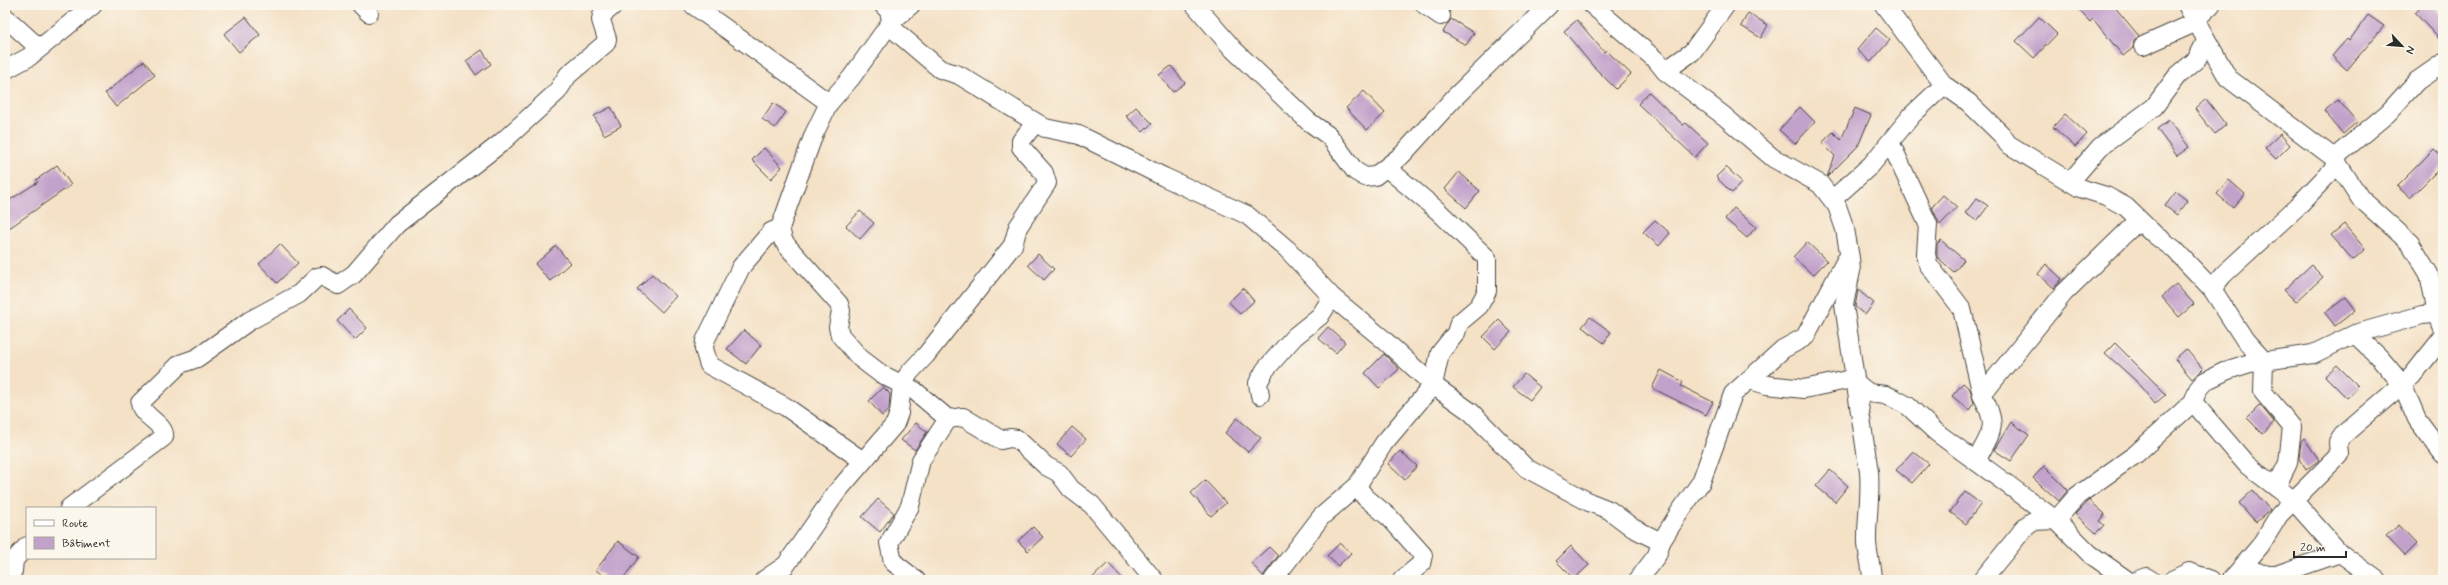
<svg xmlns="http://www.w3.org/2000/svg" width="2448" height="585" font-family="Mynerve,sans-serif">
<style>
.building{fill:#c2a1cb}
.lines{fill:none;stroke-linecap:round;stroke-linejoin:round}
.minor-casing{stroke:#494642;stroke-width:20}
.minor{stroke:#fff;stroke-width:18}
</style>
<rect width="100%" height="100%" fill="#fbf7ec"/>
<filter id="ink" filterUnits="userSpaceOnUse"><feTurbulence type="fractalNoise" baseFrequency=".025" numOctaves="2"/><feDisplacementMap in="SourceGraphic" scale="8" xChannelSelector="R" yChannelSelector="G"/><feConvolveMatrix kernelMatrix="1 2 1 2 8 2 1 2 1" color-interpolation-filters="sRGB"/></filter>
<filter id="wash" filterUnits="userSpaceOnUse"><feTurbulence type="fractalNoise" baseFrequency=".012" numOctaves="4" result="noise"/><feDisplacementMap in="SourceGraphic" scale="16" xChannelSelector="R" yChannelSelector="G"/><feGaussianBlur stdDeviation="0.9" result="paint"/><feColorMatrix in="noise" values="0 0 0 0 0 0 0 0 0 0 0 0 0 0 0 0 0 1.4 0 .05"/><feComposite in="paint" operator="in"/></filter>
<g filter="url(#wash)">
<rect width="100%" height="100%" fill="#f4e1c6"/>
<g id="blocks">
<g class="building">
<path d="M2074 5H2113L2139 36 2134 40 2133 48 2123 56 2093 19 2090 22Z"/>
<path d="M2424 5H2433L2443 15V43L2415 13Z"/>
<path d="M1748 13 1768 25 1761 38 1741 26Z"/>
<path d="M2368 15 2384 26 2347 70 2332 56 2347 39 2349 41Z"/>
<path d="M246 17 260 35 239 52 224 34Z"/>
<path d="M2039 17 2057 34 2034 58 2016 41Z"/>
<path d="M1451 19 1474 33 1466 45 1443 32Z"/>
<path d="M1577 20 1604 52 1606 50 1631 74 1616 89 1592 65 1564 31Z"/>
<path d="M1876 28 1890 40 1871 62 1857 50Z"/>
<path d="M482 50 491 64 476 75 466 61Z"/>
<path d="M144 61 155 75 116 107 105 93Z"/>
<path d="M1171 66 1185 83 1173 92 1159 75Z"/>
<path d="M1364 91 1385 113 1367 130 1346 108Z"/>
<path d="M1649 92 1683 125 1686 123 1708 143 1695 157 1638 104Z"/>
<path d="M2206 99 2226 125 2215 134 2195 109Z"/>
<path d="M2338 100 2357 122 2343 134 2324 111Z"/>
<path d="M773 103 786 112 775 128 762 119Z"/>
<path d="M611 107 621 126 604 135 594 116Z"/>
<path d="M1136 107 1152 123 1143 132 1126 116Z"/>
<path d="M1800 107 1815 122 1795 144 1779 130Z"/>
<path d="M1855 108 1871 115 1858 146 1827 177 1835 156 1822 143 1833 132 1841 140Z"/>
<path d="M2065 114 2087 134 2075 147 2053 127Z"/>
<path d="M2169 120 2189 147 2177 156 2157 129Z"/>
<path d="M2280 134 2290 145 2276 159 2265 148Z"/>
<path d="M764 148 782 167 771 179 752 160Z"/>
<path d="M2434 149 2443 157V165L2410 198 2397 186Z"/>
<path d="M57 165 71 185 5 231V203L38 182 36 180Z"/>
<path d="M1726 167 1742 182 1732 193 1716 177Z"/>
<path d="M1459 172 1480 191 1466 208 1445 189Z"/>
<path d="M2229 180 2245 194 2233 208 2217 194Z"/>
<path d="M2176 192 2188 201 2177 215 2165 206Z"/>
<path d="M1943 195 1957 207 1940 225 1932 207Z"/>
<path d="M1977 198 1988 206 1977 221 1965 213Z"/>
<path d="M1734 208 1756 227 1747 238 1725 219Z"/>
<path d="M860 211 874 223 860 239 846 226Z"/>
<path d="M1655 220 1670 233 1659 246 1643 232Z"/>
<path d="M2344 224 2365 249 2353 260 2331 235Z"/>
<path d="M1941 240 1964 260 1954 272 1937 257V244Z"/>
<path d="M1807 242 1827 261 1813 275 1793 257Z"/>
<path d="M280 244 298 263 277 283 259 264Z"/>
<path d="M556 246 570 263 550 281 535 264Z"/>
<path d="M1038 254 1054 269 1044 280 1028 265Z"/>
<path d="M2046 264 2062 279 2054 288 2038 274Z"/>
<path d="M2311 265 2323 277 2296 302 2284 290Z"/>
<path d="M652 274 676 296 662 312 637 289Z"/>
<path d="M2176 284 2194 304 2179 317 2162 297Z"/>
<path d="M1243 288 1254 301 1240 314 1229 302Z"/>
<path d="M1858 290 1874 303 1865 315 1855 307Z"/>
<path d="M2346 297 2356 310 2335 326 2325 313Z"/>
<path d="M349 309 367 328 355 340 337 321Z"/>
<path d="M1590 317 1611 332 1604 343 1582 327Z"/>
<path d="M1499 320 1511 332 1495 349 1483 337Z"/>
<path d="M1328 327 1345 342 1336 353 1318 338Z"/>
<path d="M744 330 761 345 746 364 727 349Z"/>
<path d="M2115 343 2166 394 2155 404 2135 380 2105 353Z"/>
<path d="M2186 349 2203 369 2192 379 2175 359Z"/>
<path d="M1384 354 1399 369 1379 388 1365 373Z"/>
<path d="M2337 365 2359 387 2347 398 2325 376Z"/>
<path d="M1661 370 1683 382 1681 386 1713 402 1706 415 1652 388Z"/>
<path d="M1524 374 1540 387 1530 400 1513 387Z"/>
<path d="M1963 383 1970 389 1974 403 1969 410 1952 396Z"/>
<path d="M883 387 890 394 889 410 882 416 869 401Z"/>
<path d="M2260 405 2274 422 2263 434 2247 418Z"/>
<path d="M1237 418 1261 438 1248 452 1225 433Z"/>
<path d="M2011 422 2029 435 2011 461 1994 450Z"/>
<path d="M916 423 927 432 915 450 901 440Z"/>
<path d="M1072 427 1086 439 1071 456 1057 444Z"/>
<path d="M2304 438 2319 460 2306 470 2299 459 2301 441Z"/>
<path d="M1400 451 1417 466 1405 480 1388 464Z"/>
<path d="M1913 451 1929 464 1912 483 1896 470Z"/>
<path d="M2044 466 2068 490 2059 501 2033 478Z"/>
<path d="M1830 470 1848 486 1835 502 1816 486Z"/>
<path d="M1205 480 1226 503 1211 516 1191 493Z"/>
<path d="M2253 490 2270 510 2256 522 2239 503Z"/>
<path d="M1965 492 1981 504 1966 524 1950 512Z"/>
<path d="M878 499 894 513 880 532 862 517Z"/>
<path d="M2089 500 2105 514 2099 521 2104 525 2096 533 2075 514Z"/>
<path d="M2399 525 2417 544 2405 556 2386 536Z"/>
<path d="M1033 527 1043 537 1028 551 1018 541Z"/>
<path d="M618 541 639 557 622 580H609L596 570Z"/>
<path d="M1340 543 1351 553 1338 566 1327 556Z"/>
<path d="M1571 546 1589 565 1574 579 1556 561Z"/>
<path d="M1269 547 1278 556 1263 576 1251 563Z"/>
<path d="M1108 563 1124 580H1090Z"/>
</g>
</g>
</g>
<g filter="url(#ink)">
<use href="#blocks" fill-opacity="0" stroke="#494642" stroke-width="1"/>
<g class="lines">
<g class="minor-casing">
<g id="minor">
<path d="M361 5 369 13"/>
<path d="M693 5 829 103"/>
<path d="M883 5 889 11 893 29 940 69 959 75 1045 128 1079 135 1164 177 1247 215 1287 249 1332 297 1383 339 1433 385 1471 412 1526 468 1589 502 1609 510 1633 528 1661 542"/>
<path d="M1195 5 1233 49 1308 121 1329 136 1355 171 1365 177 1375 176 1402 155 1454 98 1549 5"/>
<path d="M1425 5 1441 16"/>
<path d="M1592 5 1656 60 1665 71 1724 116 1773 158 1820 184 1837 206 1845 229 1850 258 1851 271 1844 305 1869 472C1871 494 1867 515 1867 537 1866 551 1872 565 1872 580"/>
<path d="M1884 5 1944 85 1968 102 2001 134 2008 144 2080 188 2106 196 2126 207 2155 235 2174 249 2212 289 2245 340 2264 361 2263 392 2292 427 2288 463 2276 487"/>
<path d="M2187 5 2228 78 2334 158 2360 198 2410 243 2429 274 2437 313 2443 328"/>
<path d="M5 17 39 48"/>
<path d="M2143 46 2190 25 2211 5"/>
<path d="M5 70 29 57 93 5"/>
<path d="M1665 71 1692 52 1726 5"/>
<path d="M1891 144 1928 224 1926 254 1928 264 1962 309 1982 395"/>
<path d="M2334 158 2388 113 2417 81 2443 63"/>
<path d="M2070 182 2100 147 2154 107 2177 76 2197 59 2206 41"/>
<path d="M1833 199 1871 165 1912 115 1944 85"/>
<path d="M780 228 783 240 788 247 839 304 841 311 838 327 840 335 860 358 881 374 915 391 948 419 963 417 1001 440 1010 438 1017 439 1046 466 1059 473 1071 489 1092 505 1154 580"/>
<path d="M2212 289 2223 275 2297 207 2337 165"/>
<path d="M2355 334 2422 315 2443 313"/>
<path d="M1750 380 1767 385 1804 389 1847 380 1857 384 1869 393 1886 395 1895 399 1908 406 1936 432 2056 520 2090 554 2127 580"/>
<path d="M1260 395 1258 383 1265 370 1294 337 1320 316 1332 297"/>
<path d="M2193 402 2247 465 2293 500 2340 553 2377 580"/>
<path d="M863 461 786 407 709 365 704 349 705 341 741 267 771 232 780 228 814 134 829 103 851 78 891 22 911 5"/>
<path d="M1976 461C1992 431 1999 427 1982 395L2064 293 2139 220"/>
<path d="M1357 486 1365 497 1390 518 1423 555 1421 564 1402 580"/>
<path d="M69 508 164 437C166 424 141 416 140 403L180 364 197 358 249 321 299 294 317 277 322 276 338 285 354 274 397 224 501 143 557 92 568 75 606 43 607 39 601 20 602 15 614 5"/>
<path d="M2243 568 2268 575H2276L2340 553"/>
<path d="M5 577 13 571 14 560 27 546"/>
<path d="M764 580 786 565 836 493 895 424 899 413 902 384 910 372 926 355 1013 245 1018 227 1047 183 1044 173 1021 147V141L1035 123"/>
<path d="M916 580 893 562 889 543 910 506 921 460 948 419"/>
<path d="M1273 580 1321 517 1357 486 1384 443 1433 385 1440 353 1456 333 1459 323 1479 306 1487 291V258L1438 211 1387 168"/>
<path d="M1638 580 1657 555 1661 542 1679 513 1701 482 1733 394 1783 349 1805 337 1846 260"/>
<path d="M1982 580 2027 525 2033 521 2056 520 2077 496 2136 454 2193 402 2198 389 2205 381 2228 370 2250 363 2313 354 2355 334 2380 358 2402 384 2417 419 2443 454"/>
<path d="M2138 580 2146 577 2151 580"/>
<path d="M2172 580 2189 572 2211 580"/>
<path d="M2231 580 2260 546 2279 515 2339 455 2338 442 2341 437 2412 376 2443 337"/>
</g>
</g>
<use href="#minor" class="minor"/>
</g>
</g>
<rect width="2448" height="585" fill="none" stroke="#fbf7ec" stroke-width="20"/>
<rect x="26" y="507" width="130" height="52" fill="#fbf7ec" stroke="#a8a59f"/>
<rect x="34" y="520" width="20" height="6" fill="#ffffff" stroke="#a8a59f"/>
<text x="62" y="527" font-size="12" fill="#2b2b2b">Route</text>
<rect x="34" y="537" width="20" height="12" fill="#c2a1cb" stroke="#a8a59f"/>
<text x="62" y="547" font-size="12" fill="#2b2b2b">Bâtiment</text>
<g transform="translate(2402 46) rotate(116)" stroke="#fbf7ec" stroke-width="3" paint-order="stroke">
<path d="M0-3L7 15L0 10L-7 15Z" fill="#2b2b2b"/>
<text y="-6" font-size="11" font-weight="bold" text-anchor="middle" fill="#2b2b2b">N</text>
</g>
<path d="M2294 551v6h52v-6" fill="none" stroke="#2b2b2b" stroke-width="2"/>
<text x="2300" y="551" font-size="12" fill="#2b2b2b" stroke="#fbf7ec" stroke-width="3" paint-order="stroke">20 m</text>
</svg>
